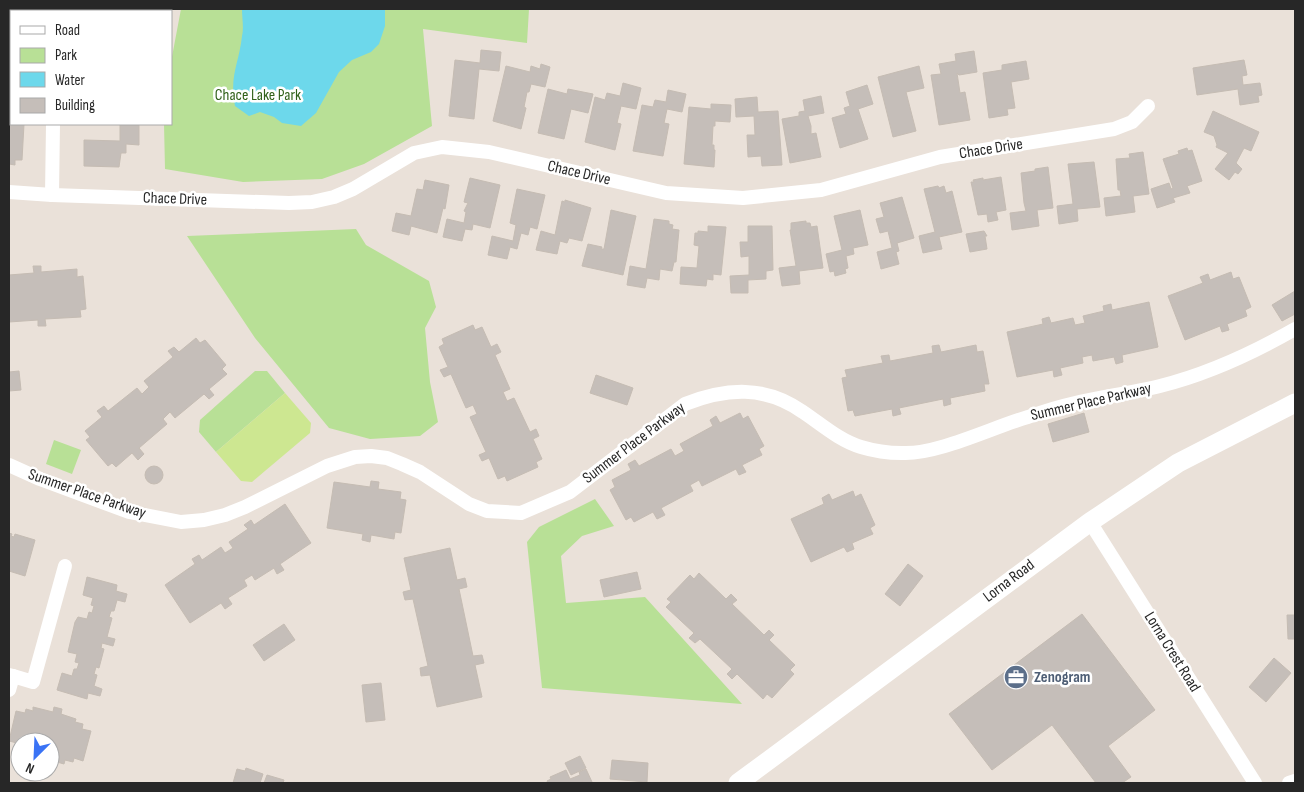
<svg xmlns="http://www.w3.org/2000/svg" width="1304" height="792" font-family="'Sofia Sans Condensed',sans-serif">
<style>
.green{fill:#b8e096}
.pitch{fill:#cde791}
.water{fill:#6dd8eb}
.building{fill:#c5beb9;stroke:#c5bcb3}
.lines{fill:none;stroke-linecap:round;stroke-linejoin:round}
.street{stroke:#fff;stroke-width:14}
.secondary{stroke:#fff;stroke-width:19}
.labels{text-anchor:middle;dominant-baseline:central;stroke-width:5;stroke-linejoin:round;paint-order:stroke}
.park-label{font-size:16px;fill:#31611a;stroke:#fff}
.street-label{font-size:16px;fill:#272727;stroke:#fff}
.service-label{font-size:16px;font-weight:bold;fill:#4e5e75;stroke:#fff;text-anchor:start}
</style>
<rect width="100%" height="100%" fill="#eae1d9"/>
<g class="green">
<path d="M181 9H529L527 43 423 29 432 126 364 164 322 179 243 182 165 169 164 124H171V62Z"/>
<path d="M356 229 366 245 429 281 436 307 425 328 430 382 438 422 420 436 370 439 329 428 255 338 187 236Z"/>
<path d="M255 371H267L285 393 216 452 199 432 200 420Z"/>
<path d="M54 440 81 450 72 474 46 464Z"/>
<path d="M595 499 614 526 582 536 561 556 566 603 645 597 742 704 542 688 527 542 539 527Z"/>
</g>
<path class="pitch" d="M285 393 311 423 310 433 252 482 241 481 216 452Z"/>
<path class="water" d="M242 9H385V26L379 44 371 52 352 60 339 72 316 113 301 126 282 123 274 117 260 112 249 116 235 106C229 76 239 64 242 36 244 28 242 18 242 9Z"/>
<g class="building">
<path d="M9 9H23V11H11V49H9Z"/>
<rect x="90" y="9" width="45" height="2"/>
<path d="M481 50 501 52 499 71 479 69 474 119 449 116 455 60 480 63Z"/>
<path d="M974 51 977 72 959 75 957 73 960 93 965 92 970 120 939 125 931 75 941 74 939 64 956 61 955 54Z"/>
<path d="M1244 60 1247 75 1242 76 1243 85 1260 83 1262 95 1258 96 1259 102 1240 105 1238 89 1197 95 1193 68Z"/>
<path d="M1026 61 1029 79 1011 82 1015 108 1007 109 1008 115 989 118 983 73 1002 70V65Z"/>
<path d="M541 64 550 67 545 87 531 84 529 92H527L524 107 526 108 521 129 493 121 506 66 530 72 531 66 540 69Z"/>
<path d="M919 66 924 88 906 92 916 131 893 137 878 77Z"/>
<path d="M623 83 641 88 636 109 621 106 617 123 621 124 615 150 585 142 595 97 605 100 607 93 620 96Z"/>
<path d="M867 85 873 104 858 109 868 139 840 148 832 118 846 114 844 108 850 106 846 92Z"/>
<path d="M548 89 567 94 568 89 593 94 588 113 571 109 564 139 538 133Z"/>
<path d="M668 90 686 94 682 112 667 109 664 123 669 124 663 156 633 151 642 105 653 107 655 100 666 102Z"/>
<path d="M821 96 824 113 808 116 811 126V134L816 133 821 157 790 163 782 119 799 116V112L805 111 803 100Z"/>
<path d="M757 97 758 112 778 111 782 165 762 166 761 156 748 157 747 135H755L754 116 736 117 735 99Z"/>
<path d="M711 104 731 105 730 122 715 121V126H713L712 145H714V150H715L714 167 684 164 689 107 711 109Z"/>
<path d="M9 105H11V124H24L22 160H15V165L9 164Z"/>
<path d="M1213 111 1259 132 1251 151 1244 148 1236 163 1242 169 1238 174 1235 172 1229 180 1215 169 1228 153 1216 147 1217 145 1214 136 1204 132Z"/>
<path d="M120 125H139V145L126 144V153H121L119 167 84 166V140L120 141Z"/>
<path d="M1187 148 1188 151 1192 150 1202 181 1187 186 1190 193 1173 198 1175 202 1157 208 1151 189 1169 183 1171 189 1173 188 1163 159 1179 154 1178 151Z"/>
<path d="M1143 152 1149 194 1133 196 1135 212 1106 216 1104 198 1121 196 1120 190H1118L1116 159 1130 158 1129 154Z"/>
<path d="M1094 162 1100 207 1077 209 1078 221 1059 224 1057 206 1073 204 1068 164Z"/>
<path d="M1048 167 1053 208 1037 210 1039 226 1012 230 1010 213 1026 211 1024 203 1021 173 1035 171V169Z"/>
<path d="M1001 177 1006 210 996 212 998 220 988 222 987 214 978 215 971 182H974L973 180 983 178V180Z"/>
<path d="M470 178 500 185 490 228 473 224 472 230 465 229 462 241 443 237 447 219 464 223 466 212 464 211 468 203 464 202Z"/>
<path d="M425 180 449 185 445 209 443 208 437 233 411 226 409 235 392 231 396 213 411 216 417 189 423 190Z"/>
<path d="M938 186 939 188 944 186 946 193 952 191 962 232 939 237 942 249 923 253 919 236 935 232 924 189Z"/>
<path d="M517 189 545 195 537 229 530 227 528 235 521 233 517 249 510 247 507 259 488 255 492 236 513 241 516 225 510 223Z"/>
<path d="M902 197 914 238 897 243 899 251 896 252 899 264 881 269 877 252 892 248 888 231 880 233 876 219 884 217 880 203Z"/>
<path d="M565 200 591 208 582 241 569 238 567 243 560 241 557 254 536 250 541 231 555 235 562 201 565 202Z"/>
<path d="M611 210 636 216 623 275 582 266 588 244 602 247 601 249H604Z"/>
<path d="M860 210 868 245 853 248 854 254 846 256 848 268 845 269 846 273 835 276 834 271 830 272 826 254 842 250 834 216Z"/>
<path d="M654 219 669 221V224L673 225 672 229 679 230 676 262H674L672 271 660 269 659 280 647 278 645 288 627 285 630 266 646 269Z"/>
<path d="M806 221V223H810L811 227 817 226 823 268 799 271 800 284 782 286 779 268 796 266 790 230H791V223Z"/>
<path d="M708 226 726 227 721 275 713 274V280L707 279 706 286 680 284 681 267 697 268 699 246 694 245 695 233H698V231L708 232Z"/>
<path d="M748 226H772L773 270 766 271V279L748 280V293H731L730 276 749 275V256L741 257 740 242H748Z"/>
<path d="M984 231 987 236H985L987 249 970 252 966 234Z"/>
<path d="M33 266H41V272L77 269V277L83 276 86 309 80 310 81 317 45 319 46 326H38V320L9 322V275L34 273Z"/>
<path d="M1231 272 1233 279 1239 277 1251 307 1245 310 1247 316 1227 324 1229 330 1222 332 1220 326 1185 340 1168 296 1203 283 1200 277 1208 274 1210 280Z"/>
<path d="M1295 291V314L1282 321 1272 305Z"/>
<path d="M1149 302 1158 347 1122 355 1123 362 1116 364 1114 357 1093 361 1092 355 1082 357 1083 363 1060 368 1062 375 1054 377 1053 370 1017 377 1007 332 1043 324 1042 319 1049 317 1051 323 1073 318 1075 325 1085 323 1083 316 1104 311 1103 306 1111 304 1112 310Z"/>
<path d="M473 325 475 330 482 327 491 347 497 344 501 352 495 355 510 389 503 392 507 401 514 398 530 432 536 429 539 436 533 439 542 459 536 462 538 467 507 481 505 476 498 479 489 458 482 461 479 455 486 452 470 417 477 414 473 405 466 408 451 374 444 377 440 370 448 367 439 347 444 344 442 339Z"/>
<path d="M196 338 200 343 205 340 226 365 222 369 227 374 209 389 214 395 209 399 204 394 175 418 170 412 163 419 167 424 139 448 144 454 138 460 132 453 116 467 112 463 108 466 86 440 90 437 85 431 102 417 97 411 104 406 108 411 137 388 142 394 149 387 144 381 173 357 168 351 174 347 179 352Z"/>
<path d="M939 345 941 352 976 345 977 352 983 351 989 384H984L985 391 950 398 951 404 944 406 943 399 899 408 901 414 893 416 892 409 855 416 853 410 848 411 842 378 847 377 845 370 883 363 881 356 889 355 890 361 933 353 932 346Z"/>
<path d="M19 371 21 390 9 391V372Z"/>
<path d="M596 375 633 388 627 405 590 393Z"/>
<path d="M740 413 743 419 748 416 764 446 759 449 762 455 742 465 746 472 739 475 736 469 702 486 699 480 690 485 693 491 661 508 665 515 657 519 653 512 634 522 631 517 626 520 610 490 615 487 612 480 631 470 628 464 635 460 639 466 671 449 675 456 684 451 680 444 713 426 710 420 716 416 720 423Z"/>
<path d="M1084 413 1089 432 1053 442 1048 424Z"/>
<circle cx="154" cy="475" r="9"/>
<path d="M371 481 379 482 378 489 401 492 400 499 406 500 401 533 395 532 394 539 371 535 370 542 362 540 363 534 327 528 334 482 370 487Z"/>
<path d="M853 491 855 497 861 494 875 525 870 528 873 534 852 543 854 549 847 552 844 547 811 562 791 519 824 504 822 498 829 494 832 500Z"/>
<path d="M285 504 311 543 280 564 284 570 277 574 274 568 255 580 252 575 244 580 247 586 228 598 232 604 225 609 221 603 190 623 165 585 195 564 192 559 199 555 202 560 221 547 225 553 233 548 229 542 248 529 244 525 251 520 254 525Z"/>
<path d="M9 533 12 534 11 536 14 537 15 534 35 540 25 576 9 571Z"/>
<path d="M450 548 457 580 465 578 467 587 459 589 473 656 482 655 484 663 475 665 482 697 437 707 430 675 421 676 420 668 428 666 413 599 405 600 403 592 411 590 404 558Z"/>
<path d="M908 564 923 576 900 606 885 594Z"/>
<path d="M637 572 641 589 604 597 600 580Z"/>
<path d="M699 573 726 599 731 594 737 600 732 604 764 635 769 630 774 635 769 640 795 665 790 670 794 674 772 698 767 694 763 699 737 674 732 679 727 674 732 669 700 639 695 643 689 638 694 633 666 607 671 602 667 599 690 575 694 579Z"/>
<path d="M87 577 117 585 116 591 127 594 125 602 117 600 114 611H111L109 617 112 618 107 637 115 639 113 646 102 643 101 648 104 649 99 668 96 667 94 674 97 675 94 686 102 689 100 696 88 693 87 699 57 690 62 673 72 676 74 669H77L79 663 75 662 77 654 68 652 75 622 78 617 87 619 89 612 92 613 94 606 91 605 93 598 83 595Z"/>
<path d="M1082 614 1155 710 1108 746 1131 777 1122 783H1096L1052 725 992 770 949 714Z"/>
<path d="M1287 615H1295V639H1288Z"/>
<path d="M284 624 295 640 264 661 253 645Z"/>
<path d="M1274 658 1291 673 1266 702 1249 687Z"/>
<path d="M381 683 385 720 366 722 362 685Z"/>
<path d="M33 707 53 712 54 707 62 709 61 714 76 719 75 722 83 724 82 729 91 731 83 761 74 758 73 762 65 760 64 764 50 760V742H20V748L16 747 17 743 9 741 16 711 25 713 26 709 33 711Z"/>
<path d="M580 756 586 768 571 775 565 763Z"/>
<path d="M612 760 648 763 647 782 610 779Z"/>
<path d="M246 768 263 774 260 783H233L237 769 245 771Z"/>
<path d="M586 769 592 782 590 783H584L583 782 579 783H548L547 781 551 779 550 777 566 770 570 779 580 775 579 772Z"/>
<path d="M267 775 284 780 283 783H285H264Z"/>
</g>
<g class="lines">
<g class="street">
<path d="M55 11V9"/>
<path d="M9 192 52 195 289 203 312 202 334 197 353 189 414 153 442 147 489 152 666 193 743 198 821 190 940 157 1114 129 1132 122 1148 106"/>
<path d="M52 195 53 124"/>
<path d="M9 465 40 479 129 512 181 522 204 520 225 515 245 507 327 466 355 457 371 456 387 458 402 464 420 472 469 504 487 511 521 513 570 492 685 404C726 388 765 385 803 412 821 424 840 441 861 447 874 451 888 453 902 453 937 455 993 427 1028 417 1042 412 1057 407 1071 404 1101 397 1131 393 1160 386 1208 374 1253 353 1295 329"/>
<path d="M1090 522 1255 783"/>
<path d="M9 675 13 676 9 690"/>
<path d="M13 676 33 682 65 566"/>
<path d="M1289 783 1295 781"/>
</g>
<path class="secondary" d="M738 783 1090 522 1178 463 1295 403"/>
</g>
<defs>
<g id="office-disc" transform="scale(1.25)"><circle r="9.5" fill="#5c6f8a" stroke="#fff"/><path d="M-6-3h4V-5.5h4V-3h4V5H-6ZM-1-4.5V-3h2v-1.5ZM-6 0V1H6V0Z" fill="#fff"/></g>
</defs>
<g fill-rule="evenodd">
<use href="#office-disc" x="1016" y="677"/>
</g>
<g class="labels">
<g class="park-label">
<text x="258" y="95">Chace Lake Park</text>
</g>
<g class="street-label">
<text transform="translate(991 149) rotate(-9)">Chace Drive</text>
<text transform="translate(579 173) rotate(13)">Chace Drive</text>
<text transform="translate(175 199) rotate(2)">Chace Drive</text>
<text transform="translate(1091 402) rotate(-13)">Summer Place Parkway</text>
<text transform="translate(634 443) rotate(-37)">Summer Place Parkway</text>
<text transform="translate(87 494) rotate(19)">Summer Place Parkway</text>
<text transform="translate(1009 581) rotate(-37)">Lorna Road</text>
<text transform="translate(1172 652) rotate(58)">Lorna Crest Road</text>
</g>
<g class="service-label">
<text x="1034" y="677">Zenogram</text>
</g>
</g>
<rect width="1304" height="792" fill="none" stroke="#272727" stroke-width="20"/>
<rect x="10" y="10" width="162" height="115" fill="#ffffff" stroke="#a9a9a9"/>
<rect x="20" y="26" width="25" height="8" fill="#ffffff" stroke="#a9a9a9"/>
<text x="55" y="35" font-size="15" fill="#272727">Road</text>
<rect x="20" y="48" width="25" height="15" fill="#b8e096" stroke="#a9a9a9"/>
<text x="55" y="60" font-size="15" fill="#272727">Park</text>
<rect x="20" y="72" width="25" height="15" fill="#6dd8eb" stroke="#a9a9a9"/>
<text x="55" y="85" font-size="15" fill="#272727">Water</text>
<rect x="20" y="98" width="25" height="15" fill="#c5beb9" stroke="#a9a9a9"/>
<text x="55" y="110" font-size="15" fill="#272727">Building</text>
<g transform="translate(35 757) rotate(204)"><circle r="24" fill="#ffffff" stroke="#a9a9a9"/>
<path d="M0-4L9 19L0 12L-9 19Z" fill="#3a73f5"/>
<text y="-8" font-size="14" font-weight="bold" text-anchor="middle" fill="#272727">N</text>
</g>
</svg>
